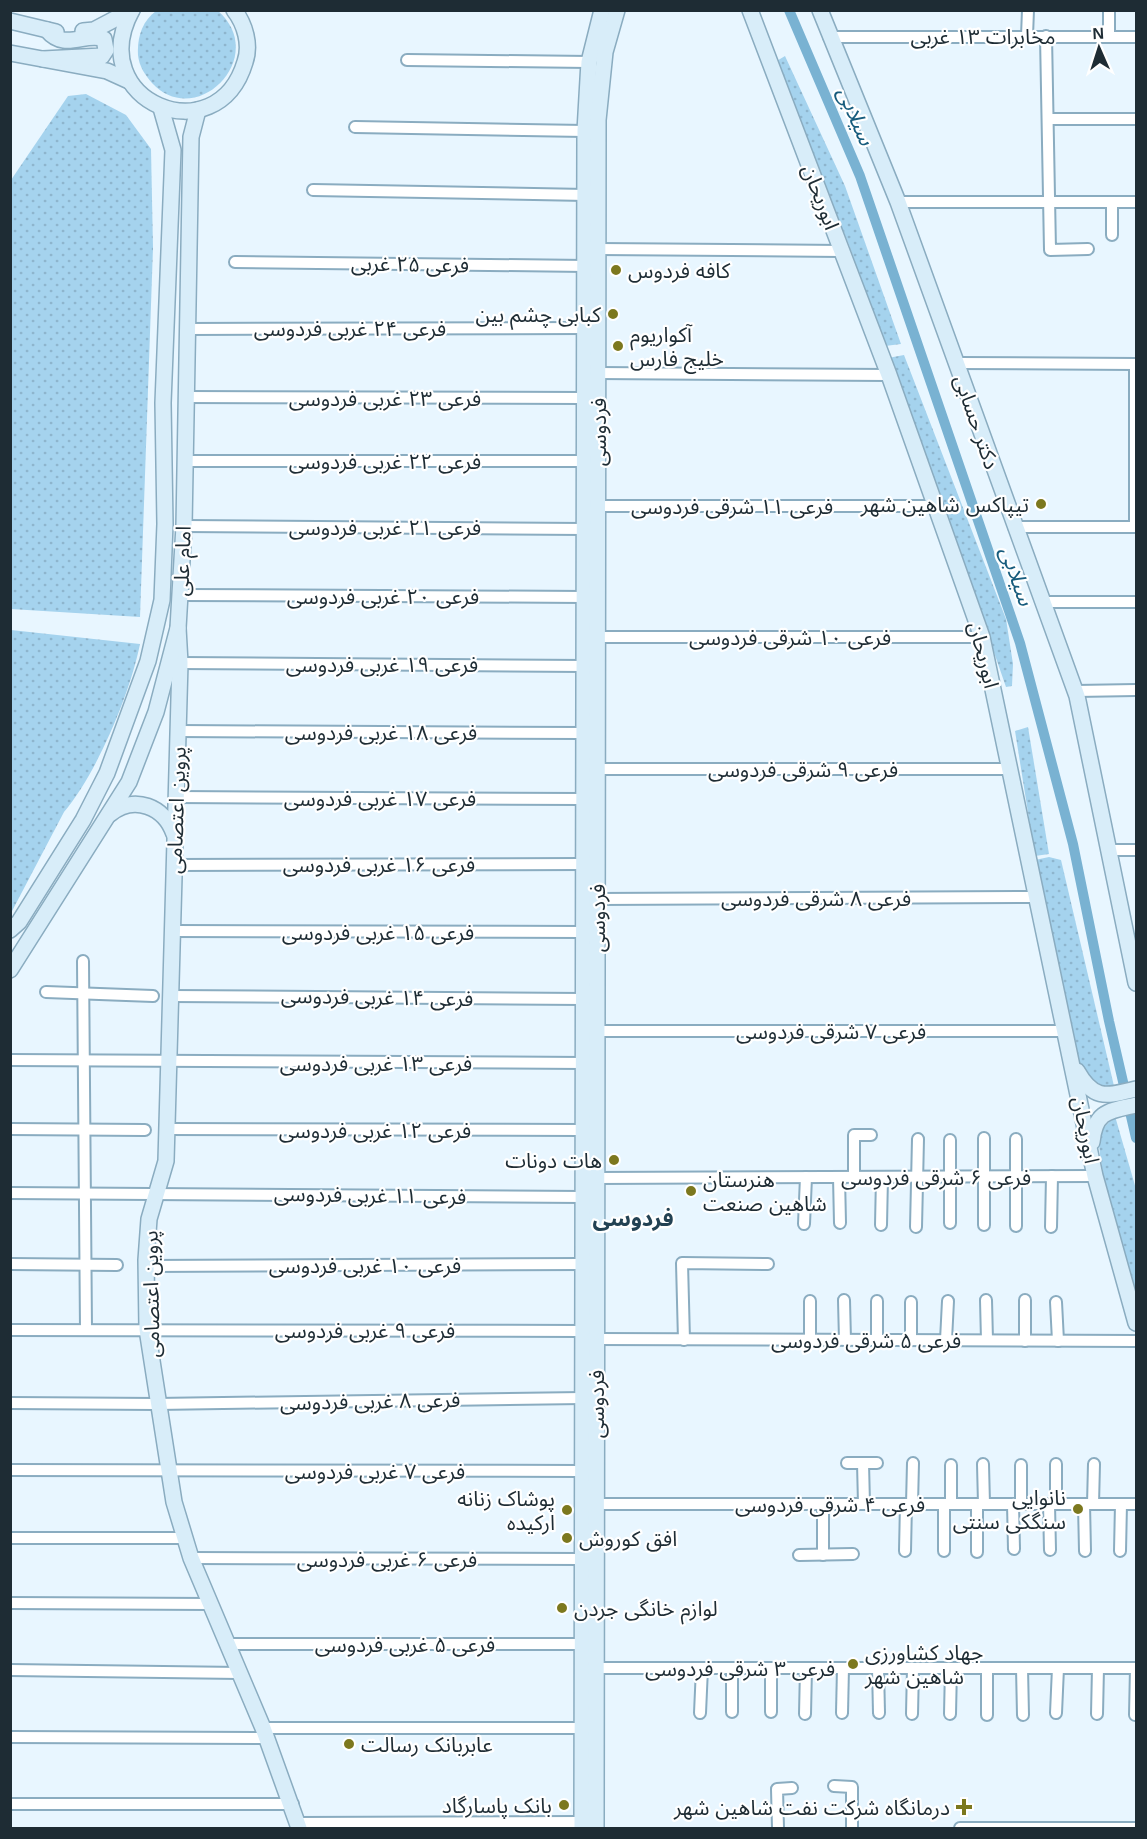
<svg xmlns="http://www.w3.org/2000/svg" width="1147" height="1839" font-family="Arial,'Noto Sans Arabic',sans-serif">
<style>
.green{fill:url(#green-dots)}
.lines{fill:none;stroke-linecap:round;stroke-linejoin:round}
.canal{stroke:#79b2d2;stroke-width:10}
.minor-casing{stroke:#8aacc0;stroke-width:14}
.secondary-casing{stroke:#8aacc0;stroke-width:18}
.minor{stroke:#fff;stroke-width:10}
.secondary{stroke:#d8edf9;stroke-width:15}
.poi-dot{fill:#7c781e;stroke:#fff;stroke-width:2}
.labels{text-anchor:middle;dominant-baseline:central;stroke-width:4.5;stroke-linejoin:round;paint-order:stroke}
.street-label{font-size:21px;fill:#1e2c34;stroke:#fff}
.poi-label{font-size:21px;fill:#1e2c34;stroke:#fff;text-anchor:start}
.water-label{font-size:22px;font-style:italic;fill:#175c7d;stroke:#fff}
.neighbourhood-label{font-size:22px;font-weight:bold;fill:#234253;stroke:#fff}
</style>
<defs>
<pattern id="green-dots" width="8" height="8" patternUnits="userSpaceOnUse" patternTransform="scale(1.5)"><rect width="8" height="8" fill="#a5d3ee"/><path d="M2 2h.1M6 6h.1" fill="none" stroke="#8eb5cd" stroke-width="1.8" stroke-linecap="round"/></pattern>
</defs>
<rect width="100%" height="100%" fill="#e8f6ff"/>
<g class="green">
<path d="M217 10C271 56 196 131 152 83 145 75 139 66 138 55 137 38 142 21 156 11Z"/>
<path d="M785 56 845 186 901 344 885 346 849 245 775 62Z"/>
<path d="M86 94 126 115 151 149 153 248 140 617 11 609V180L68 96Z"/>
<path d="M904 355 1006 619 1013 664 1012 686 1006 687 940 496 888 358Z"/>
<path d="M11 630 140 644C130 694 97 773 64 812L11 913Z"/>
<path d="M1028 727 1049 854 1035 856 1015 731Z"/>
<path d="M1049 857 1061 860 1114 1086 1107 1089 1092 1080 1078 1060 1035 860Z"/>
<path d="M1115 1116 1136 1189V1293C1128 1267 1093 1156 1100 1134 1102 1128 1111 1121 1115 1116Z"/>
</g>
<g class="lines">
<path class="canal" d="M789 10 860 176 1020 643 1073 844 1109 1021 1136 1138"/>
<g class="minor-casing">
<g id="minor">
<path d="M1027 36 1028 10"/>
<path d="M1046 36 1050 250 1088 249"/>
<path d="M829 37H1136"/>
<path d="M1109 37V10"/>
<path d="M407 60 589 62"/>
<path d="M1048 119H1136"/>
<path d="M355 127 585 131"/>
<path d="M313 190 586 195"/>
<path d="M898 202H1136"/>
<path d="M1112 202V235"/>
<path d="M598 249 842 251"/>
<path d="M235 262 586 266"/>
<path d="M186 329 586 328"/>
<path d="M957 363 1136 364"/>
<path d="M1135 364V527"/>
<path d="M598 373 889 375"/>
<path d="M185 397 585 398"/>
<path d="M186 461H585"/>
<path d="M598 506H937"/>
<path d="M184 526 585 529"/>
<path d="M1014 527H1136"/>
<path d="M182 595 585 597"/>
<path d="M1042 602H1136"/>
<path d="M597 637H982"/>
<path d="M180 663 585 666"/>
<path d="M1076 691 1136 690"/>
<path d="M178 731 584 733"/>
<path d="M597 769H1009"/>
<path d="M176 797 584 799"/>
<path d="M1109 850H1136"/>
<path d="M174 865 584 864"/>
<path d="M596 899 1035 897"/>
<path d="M172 931 584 932"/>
<path d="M83 961 86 1330"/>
<path d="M46 992 153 996"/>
<path d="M170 996 584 999"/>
<path d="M598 1031H1065"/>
<path d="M10 1060 584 1063"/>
<path d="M10 1129 145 1130"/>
<path d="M167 1129 583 1130"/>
<path d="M839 1177 840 1223"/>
<path d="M854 1177V1135H871"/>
<path d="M596 1178 1095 1176"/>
<path d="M10 1193 583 1197"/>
<path d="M950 1223V1140"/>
<path d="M804 1224 806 1177"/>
<path d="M881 1225 882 1177"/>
<path d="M984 1225V1138"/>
<path d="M1016 1226V1139"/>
<path d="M916 1227 918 1139"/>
<path d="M1051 1227 1052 1176"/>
<path d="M10 1264 117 1265"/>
<path d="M146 1266 583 1264"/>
<path d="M844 1300 845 1340"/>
<path d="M986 1300 987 1340"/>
<path d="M1025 1300V1341"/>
<path d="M1056 1302 1058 1341"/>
<path d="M10 1330 583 1331"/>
<path d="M596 1339 1136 1341"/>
<path d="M684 1340 682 1263 768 1264"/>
<path d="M810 1340V1301"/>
<path d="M877 1340V1301"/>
<path d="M911 1340V1302"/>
<path d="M946 1340 948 1301"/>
<path d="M10 1403 157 1404 583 1398"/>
<path d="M847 1463H877"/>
<path d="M863 1463 864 1504"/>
<path d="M983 1464 984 1504"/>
<path d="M951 1465V1504"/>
<path d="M10 1470 582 1471"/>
<path d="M595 1504H1136"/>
<path d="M823 1504V1555"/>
<path d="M912 1504 913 1463"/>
<path d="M977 1504V1552"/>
<path d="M1013 1504 1014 1549"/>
<path d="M1021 1504V1465"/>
<path d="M1049 1504 1050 1550"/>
<path d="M1056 1504V1464"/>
<path d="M1084 1504 1085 1551"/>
<path d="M1093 1504 1094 1464"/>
<path d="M10 1538H185"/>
<path d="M905 1551 906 1504"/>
<path d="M944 1551V1504"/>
<path d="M1120 1551 1121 1504"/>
<path d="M799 1555 853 1554"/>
<path d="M191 1558 582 1559"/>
<path d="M10 1603 211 1604"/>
<path d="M227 1644H582"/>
<path d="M595 1668H1136"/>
<path d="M732 1668V1712"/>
<path d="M878 1668 879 1713"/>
<path d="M987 1668V1715"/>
<path d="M1022 1668 1023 1715"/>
<path d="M10 1670 240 1673"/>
<path d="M771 1712V1668"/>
<path d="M700 1713 702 1668"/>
<path d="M842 1713 843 1668"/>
<path d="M1056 1713 1058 1668"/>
<path d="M805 1714 806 1668"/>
<path d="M912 1714 913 1668"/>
<path d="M950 1714 951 1668"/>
<path d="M1097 1714 1098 1668"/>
<path d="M1135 1715 1136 1668"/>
<path d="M263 1728H582"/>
<path d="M10 1737 267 1738"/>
<path d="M834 1786 852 1787V1828"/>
<path d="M10 1804H293"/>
<path d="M298 1823 582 1822"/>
<path d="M778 1828 777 1789 792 1788"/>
<path d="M960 1828H1136"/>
</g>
</g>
<g class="secondary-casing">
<g id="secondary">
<path d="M132 10C82 102 217 156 245 62 251 45 245 24 234 10"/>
<path d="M750 10 889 375 982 637 1095 1176 1136 1323"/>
<path d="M820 10 898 202 1077 696 1136 983"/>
<path d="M10 21 56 32"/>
<path d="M83 31 94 30 132 10"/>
<path d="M10 53 107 71 129 81"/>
<path d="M43 59 102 56 106 50 104 39C86 31 65 52 47 30"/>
<path d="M178 628 180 663 166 1161 149 1219 146 1260 147 1329 174 1502 191 1558 263 1728 299 1828"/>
<path d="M110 814C134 794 165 807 174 834"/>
<path d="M10 930 19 922 83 820 107 773 148 661 162 600 165 524 163 403 173 150 161 108"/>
<path d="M10 970 129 782 156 712 178 628 184 526 191 137 198 110"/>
<path d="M1077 1071C1094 1101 1106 1096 1136 1089"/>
<path d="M1092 1142C1095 1111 1109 1111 1136 1105"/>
<path d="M582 1828 585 131 589 62 602 10"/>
<path d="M596 1828 598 120 605 52 617 10"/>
</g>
</g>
<use href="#minor" class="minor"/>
<use href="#secondary" class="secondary"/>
</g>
<g class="poi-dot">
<circle cx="616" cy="270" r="6"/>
<circle cx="613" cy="314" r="6"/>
<circle cx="618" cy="346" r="6"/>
<circle cx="1041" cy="504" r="6"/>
<circle cx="614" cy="1160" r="6"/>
<circle cx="691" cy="1191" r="6"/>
<circle cx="1078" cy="1509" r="6"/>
<circle cx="567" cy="1510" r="6"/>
<circle cx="567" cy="1538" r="6"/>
<circle cx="562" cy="1608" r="6"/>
<circle cx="853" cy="1664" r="6"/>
<circle cx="349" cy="1744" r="6"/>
<circle cx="564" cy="1805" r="6"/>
<path d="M961 1798h6v6h6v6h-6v6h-6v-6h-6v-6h6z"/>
</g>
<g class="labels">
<g class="street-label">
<text x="983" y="36">مخابرات ۱۳ غربی</text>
<text transform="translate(821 197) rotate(69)">ابوریحان</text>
<text transform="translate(410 264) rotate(1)">فرعی ۲۵ غربی</text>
<text x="350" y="328">فرعی ۲۴ غربی فردوسی</text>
<text x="385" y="398">فرعی ۲۳ غربی فردوسی</text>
<text transform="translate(977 422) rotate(71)">دکتر حسابی</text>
<text transform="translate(598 432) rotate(-90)">فردوسی</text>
<text x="385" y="461">فرعی ۲۲ غربی فردوسی</text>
<text x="732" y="506">فرعی ۱۱ شرقی فردوسی</text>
<text x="385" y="527">فرعی ۲۱ غربی فردوسی</text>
<text transform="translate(182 561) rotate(-88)">امام علی</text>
<text x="383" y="596">فرعی ۲۰ غربی فردوسی</text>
<text x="790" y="637">فرعی ۱۰ شرقی فردوسی</text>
<text transform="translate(984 655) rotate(76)">ابوریحان</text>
<text x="382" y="664">فرعی ۱۹ غربی فردوسی</text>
<text x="381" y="732">فرعی ۱۸ غربی فردوسی</text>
<text x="803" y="769">فرعی ۹ شرقی فردوسی</text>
<text x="380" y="798">فرعی ۱۷ غربی فردوسی</text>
<text transform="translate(176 810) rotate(-88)">پروین اعتصامی</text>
<text x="379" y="864">فرعی ۱۶ غربی فردوسی</text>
<text x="816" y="898">فرعی ۸ شرقی فردوسی</text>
<text transform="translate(597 918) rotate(-90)">فردوسی</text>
<text x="378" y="932">فرعی ۱۵ غربی فردوسی</text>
<text transform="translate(377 997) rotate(1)">فرعی ۱۴ غربی فردوسی</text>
<text x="831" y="1031">فرعی ۷ شرقی فردوسی</text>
<text x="376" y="1063">فرعی ۱۳ غربی فردوسی</text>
<text x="375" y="1130">فرعی ۱۲ غربی فردوسی</text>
<text transform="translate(1086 1130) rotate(79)">ابوریحان</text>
<text x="936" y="1177">فرعی ۶ شرقی فردوسی</text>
<text transform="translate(370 1195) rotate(1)">فرعی ۱۱ غربی فردوسی</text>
<text x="365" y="1265">فرعی ۱۰ غربی فردوسی</text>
<text transform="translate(151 1294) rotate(-91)">پروین اعتصامی</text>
<text x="365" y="1330">فرعی ۹ غربی فردوسی</text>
<text x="866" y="1340">فرعی ۵ شرقی فردوسی</text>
<text transform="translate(370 1401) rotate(-1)">فرعی ۸ غربی فردوسی</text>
<text transform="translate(596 1404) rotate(-90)">فردوسی</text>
<text x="375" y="1471">فرعی ۷ غربی فردوسی</text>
<text x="830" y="1504">فرعی ۴ شرقی فردوسی</text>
<text x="387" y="1559">فرعی ۶ غربی فردوسی</text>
<text x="405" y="1644">فرعی ۵ غربی فردوسی</text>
<text x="740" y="1668">فرعی ۳ شرقی فردوسی</text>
</g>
<g class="poi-label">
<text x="628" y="270">کافه فردوس</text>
<text x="601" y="314" text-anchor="end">کبابی چشم بین</text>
<text x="630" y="334">آکواریوم<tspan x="630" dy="24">خلیج فارس</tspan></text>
<text x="1029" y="504" text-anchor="end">تیپاکس شاهین شهر</text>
<text x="602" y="1160" text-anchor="end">هات دونات</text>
<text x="703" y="1179">هنرستان<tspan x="703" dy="24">شاهین صنعت</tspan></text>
<text x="1066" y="1497" text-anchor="end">نانوایی<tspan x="1066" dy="24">سنگکی سنتی</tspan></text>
<text x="555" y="1498" text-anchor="end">پوشاک زنانه<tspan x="555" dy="24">ارکیده</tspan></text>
<text x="579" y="1538">افق کوروش</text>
<text x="574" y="1608">لوازم خانگی جردن</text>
<text x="865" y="1652">جهاد کشاورزی<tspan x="865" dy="24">شاهین شهر</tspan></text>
<text x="361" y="1744">عابربانک رسالت</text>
<text x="552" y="1805" text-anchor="end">بانک پاسارگاد</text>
<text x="950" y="1807" text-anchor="end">درمانگاه شرکت نفت شاهین شهر</text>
</g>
<g class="water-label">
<text transform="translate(856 116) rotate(67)">سیلابی</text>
<text transform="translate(1017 576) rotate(71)">سیلابی</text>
</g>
<g class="neighbourhood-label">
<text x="633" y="1218">فردوسی</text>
</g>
</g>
<rect width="1147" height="1839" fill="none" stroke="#1e2c34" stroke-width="24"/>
<g transform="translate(1099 48) rotate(357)" stroke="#ffffff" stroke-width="4.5" paint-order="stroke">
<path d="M0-4.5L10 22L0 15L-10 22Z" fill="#1e2c34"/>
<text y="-9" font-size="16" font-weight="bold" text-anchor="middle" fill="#1e2c34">N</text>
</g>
</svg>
